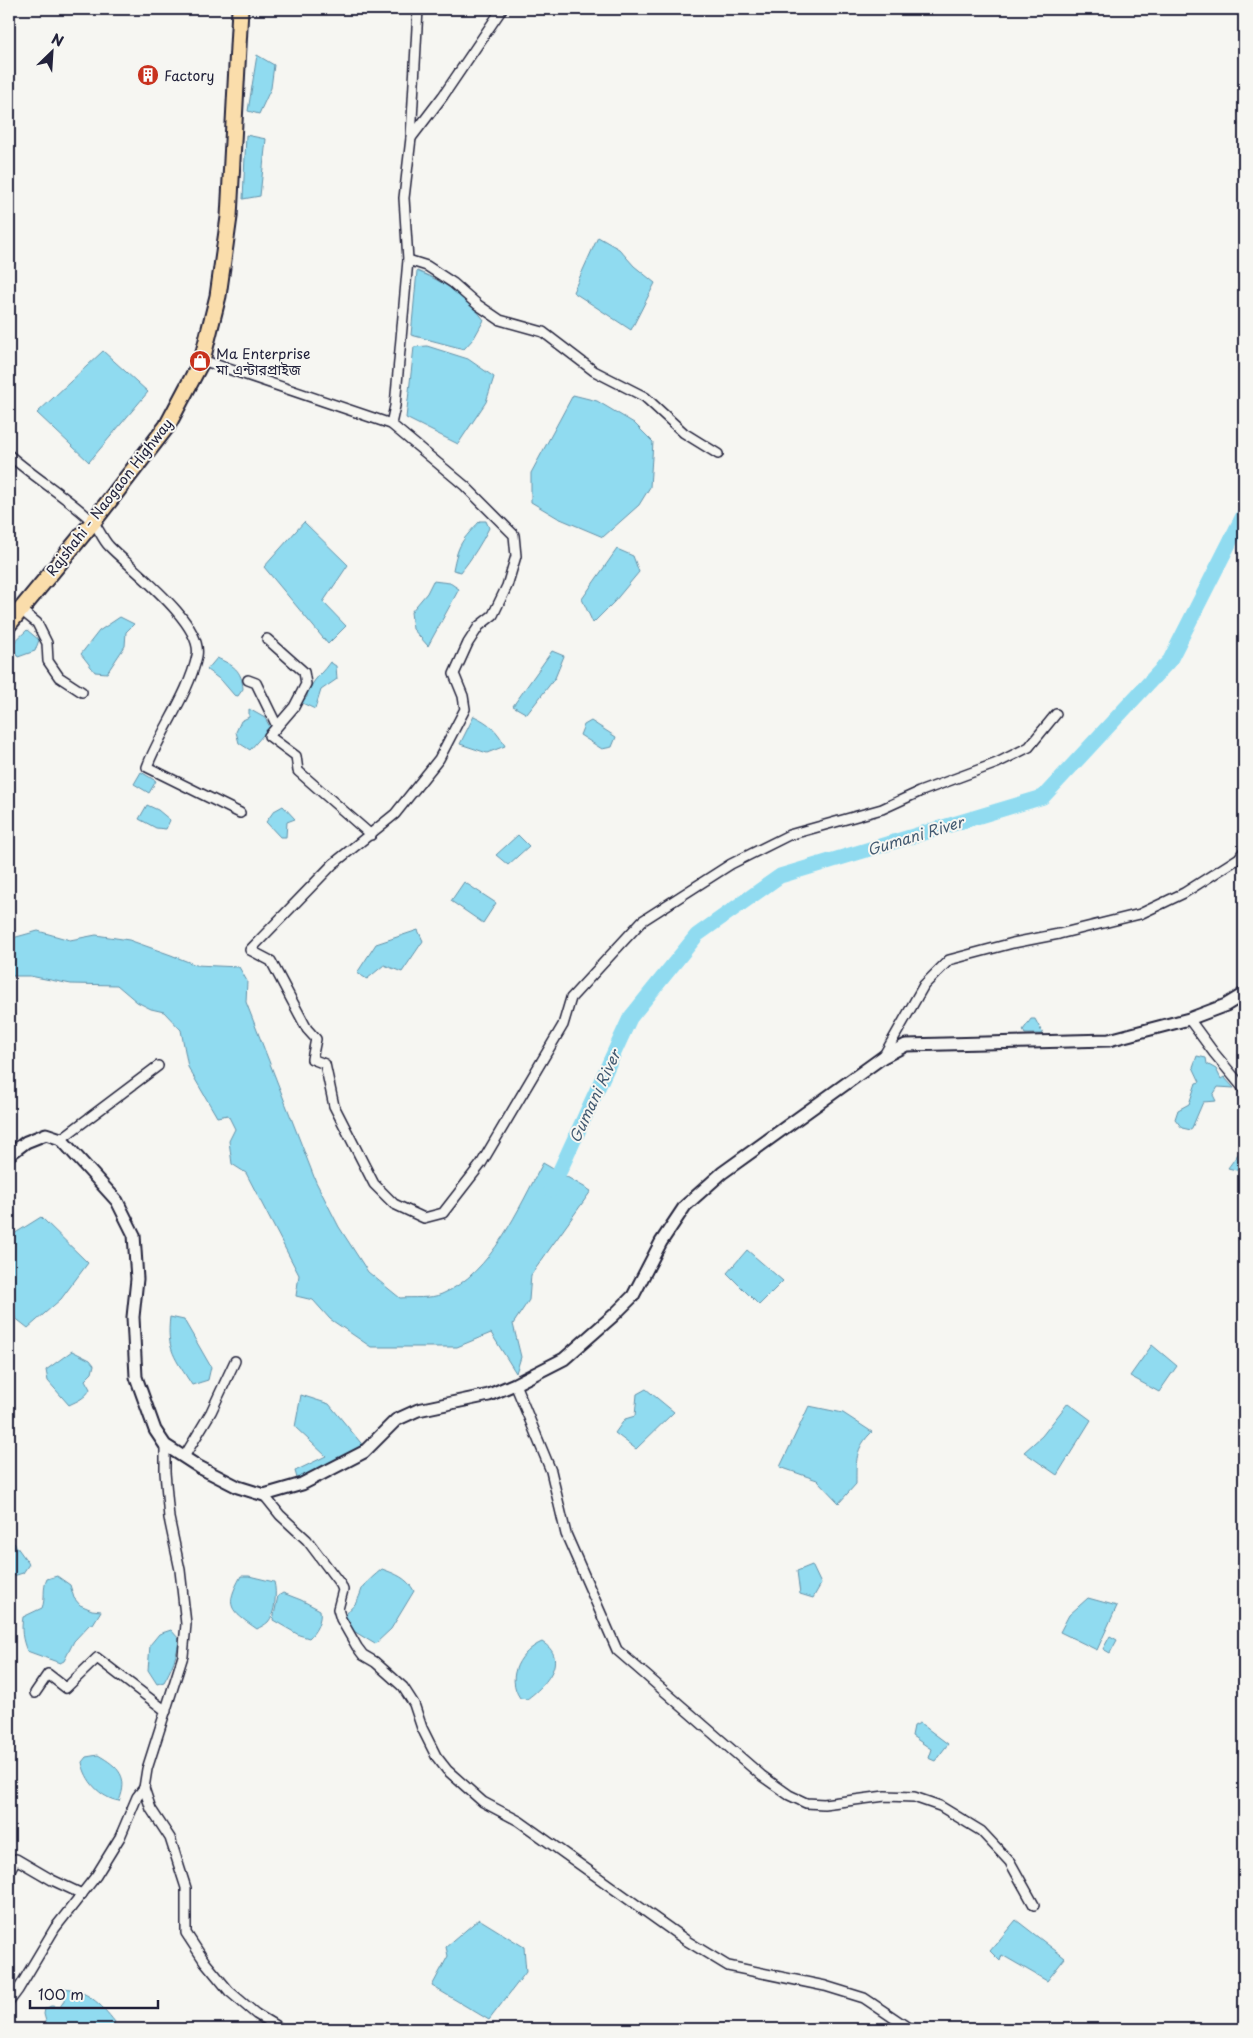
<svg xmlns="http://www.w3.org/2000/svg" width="1253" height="2038" font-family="'Playpen Sans','Noto Sans Bengali',sans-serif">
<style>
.water{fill:#90dbf0;stroke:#6491a8}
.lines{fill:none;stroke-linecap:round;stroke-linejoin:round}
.river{stroke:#90dbf0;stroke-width:15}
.minor-casing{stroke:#22223b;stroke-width:12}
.tertiary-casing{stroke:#22223b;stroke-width:15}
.primary-casing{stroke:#22223b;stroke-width:19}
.minor{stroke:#f6f6f2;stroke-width:9}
.tertiary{stroke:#f6f6f2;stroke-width:11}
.primary{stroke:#faddab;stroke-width:15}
.labels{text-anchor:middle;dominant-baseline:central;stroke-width:4;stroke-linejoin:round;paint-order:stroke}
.poi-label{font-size:14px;fill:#22223b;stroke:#f6f6f2;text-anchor:start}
.street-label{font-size:14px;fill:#22223b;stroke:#f6f6f2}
.water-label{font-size:15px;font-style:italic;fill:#435a71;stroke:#f6f6f2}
</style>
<rect width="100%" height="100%" fill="#f6f6f2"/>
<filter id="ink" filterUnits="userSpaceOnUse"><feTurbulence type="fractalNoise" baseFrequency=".02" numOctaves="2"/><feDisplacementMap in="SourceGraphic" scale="10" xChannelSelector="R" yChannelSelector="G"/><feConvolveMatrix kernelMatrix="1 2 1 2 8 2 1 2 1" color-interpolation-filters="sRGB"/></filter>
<g filter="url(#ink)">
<g class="water">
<path d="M257 55 274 65 271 88 259 114 248 111Z"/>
<path d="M246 135 266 139 260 196 243 199Z"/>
<path d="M598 237 619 249 634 266 655 283 631 330 573 292Z"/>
<path d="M417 271C443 281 468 297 484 320L474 338 464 349 411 335Z"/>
<path d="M427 346 468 359 494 377 486 402 458 444 406 418 414 347Z"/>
<path d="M103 351 148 392 89 462 37 413Z"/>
<path d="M573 395 597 401 634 423 653 442 650 487 639 505 603 537 558 518 531 502V473Z"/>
<path d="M480 521H486L489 528C481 544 472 558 461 572L453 570C458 544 462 540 480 521Z"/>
<path d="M304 522 348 565 323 602 346 626 328 644 264 567Z"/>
<path d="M617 549 633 556 639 572 614 602 593 623 582 599Z"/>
<path d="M433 581 450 583 459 589 428 646 413 629 411 612 427 593Z"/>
<path d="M120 617 134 624 126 632 125 646 107 673 95 672 81 654 99 631Z"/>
<path d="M27 630 39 640 35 651 18 657 11 645Z"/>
<path d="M552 651 564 656 555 678 527 714 513 706Z"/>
<path d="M217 658C233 665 242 670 243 689L238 696 234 695 222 681 207 670Z"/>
<path d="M330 662 336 666 337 679 321 690 315 709 300 702 307 697V688H310C315 678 324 671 330 662Z"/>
<path d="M249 709 265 718 270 727 250 750 239 743 236 732 241 721 249 717Z"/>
<path d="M474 716C489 723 498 731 505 746L487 753 460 744Z"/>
<path d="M591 721 616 737 612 747 602 749 580 735 584 725Z"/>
<path d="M141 772 156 781 149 793 134 784Z"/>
<path d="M147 805 158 810 170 820 166 829 156 828 139 819Z"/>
<path d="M283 806 295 819 287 822 286 837H280L266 822 274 811Z"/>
<path d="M518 835 529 846 508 865 496 855Z"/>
<path d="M464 882 496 903 483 923 451 901Z"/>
<path d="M418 930 423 941 402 972 384 965 367 979 357 973 376 944Z"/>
<path d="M38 931 70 940 96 935 129 940 171 955 196 965 239 967 247 981 246 1002 316 1182 339 1227 368 1272 400 1298C412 1297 431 1299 442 1294 492 1273 519 1207 543 1163L591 1191 531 1275 529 1300 513 1324 521 1357 516 1373 491 1333 457 1347H371L330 1319 313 1300 296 1296 299 1275 246 1173 232 1164 229 1141 235 1129 228 1115 217 1117 188 1067 181 1030 164 1012 151 1009 137 1002 117 985 71 984 30 976H9V939Z"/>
<path d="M1031 1019H1035L1043 1034H1025L1023 1030Z"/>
<path d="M1197 1056 1206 1058 1207 1064 1216 1069 1221 1079 1224 1077 1234 1088 1218 1087 1213 1095 1216 1101 1203 1102 1191 1130 1182 1128 1175 1119 1178 1110 1189 1104 1196 1083 1200 1082 1193 1067Z"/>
<path d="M1244 1146V1172L1228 1168Z"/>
<path d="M41 1217 88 1263 61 1299 28 1328 9 1313V1237Z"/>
<path d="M747 1250 783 1281 759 1305 727 1273Z"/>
<path d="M170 1317 184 1320 211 1367 208 1380 192 1385C175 1358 166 1350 170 1317Z"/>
<path d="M1152 1345 1177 1366 1159 1392 1130 1376Z"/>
<path d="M72 1351 90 1360 94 1365 92 1373 85 1380 90 1389C86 1398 77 1401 69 1405L48 1381 46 1370Z"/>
<path d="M646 1389 674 1412 636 1449 615 1433 625 1419 635 1416 637 1394Z"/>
<path d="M301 1395 329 1404 365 1448 352 1456 297 1478 295 1471 326 1456 295 1427Z"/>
<path d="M1068 1403 1091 1420 1057 1475 1024 1452 1042 1436Z"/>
<path d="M809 1406 843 1413 872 1432C855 1448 856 1461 856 1484L839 1503 817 1480 780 1467Z"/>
<path d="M9 1536 29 1564 23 1573 10 1577Z"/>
<path d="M812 1565 821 1584 813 1598 800 1594 797 1571Z"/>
<path d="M382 1569C396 1574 407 1578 414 1591L391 1629 375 1644 347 1627C340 1617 349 1611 355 1604 359 1599 360 1594 362 1589 367 1581 375 1575 382 1569Z"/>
<path d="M57 1576 70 1585 74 1598 80 1605 92 1610 101 1611 93 1624H90L74 1641 64 1661 60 1663 27 1651C22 1639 21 1630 23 1617L42 1608C46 1598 42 1589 47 1579Z"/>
<path d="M241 1576H249L274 1582C277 1592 275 1615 268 1622 265 1625 260 1627 257 1629 230 1610 224 1607 241 1576Z"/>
<path d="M283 1593 301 1600 320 1610C322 1620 316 1632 309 1638L299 1635 273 1620 278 1596Z"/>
<path d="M1088 1598 1117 1606 1097 1650 1060 1632 1069 1615Z"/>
<path d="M171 1630 179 1639C178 1654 171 1670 164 1682L157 1684 148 1670 150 1645 159 1634Z"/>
<path d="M1110 1636 1117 1640 1110 1653 1103 1649Z"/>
<path d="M542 1642C570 1659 545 1686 527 1699L520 1698C505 1676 521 1651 542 1642Z"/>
<path d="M920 1723 948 1744 935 1761 928 1758 931 1749 912 1736 914 1726Z"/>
<path d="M98 1755C119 1767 129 1777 119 1801 100 1798 85 1780 82 1762L86 1757Z"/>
<path d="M479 1919 524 1947 526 1972 489 2020 432 1986 448 1956 446 1947Z"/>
<path d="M1016 1920 1065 1958 1047 1981 1002 1955 1000 1961 990 1951Z"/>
<path d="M63 1988C87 1990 101 2004 115 2022L111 2029H48L44 2014 45 2009 51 2006 60 2007 64 2001Z"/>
</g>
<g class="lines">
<path class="river" d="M551 1190 630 1018 697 935 780 876 1043 797 1170 660 1244 514"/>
<g class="minor-casing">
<g id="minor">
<path d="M411 138 443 96 502 9"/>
<path d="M408 260 427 266 453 283 478 305 500 320 543 332 594 371 645 397 684 433 718 454"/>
<path d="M202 360 391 424 465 486 514 535 516 556 507 586 493 615 479 626 468 643 454 674 463 696 465 709 439 759 395 814 333 864 250 950 271 961 307 1029 316 1039 312 1059 325 1064 334 1106 374 1184 394 1204 424 1218 443 1213 481 1164 563 1025 571 998 642 921 731 864 789 835 882 809 919 792 997 763 1029 747 1056 714"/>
<path d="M391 424 395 406 408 260 404 198 411 138 418 9"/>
<path d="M9 455C35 478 67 497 92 521 99 528 102 539 109 546 130 568 204 623 197 656 189 694 161 730 147 767L240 813"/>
<path d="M21 610 37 623 47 643 48 661 59 677 82 692"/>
<path d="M267 639 304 672 306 684 294 707 269 736 296 756 298 771 371 835"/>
<path d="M248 680 256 683 277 726"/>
<path d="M1189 1019 1214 1053 1244 1089"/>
<path d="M883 1057 924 985 949 960 1013 943 1059 934 1140 914 1184 893 1239 858 1244 851"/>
<path d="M61 1139 158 1066"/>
<path d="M515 1384 551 1471 566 1534 617 1650 762 1776 789 1795 806 1803 824 1804 885 1796 914 1797 940 1806 981 1831 1010 1862 1034 1905"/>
<path d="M165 1445V1472L169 1518 180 1570 186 1624 183 1656 147 1769 144 1788 151 1809 170 1838 186 1888V1933L205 1962 229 1991 256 2014 281 2029"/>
<path d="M184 1457 211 1412 235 1361"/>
<path d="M264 1495 280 1515 307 1540 341 1585 343 1590 338 1609 341 1619 357 1647 363 1655 375 1662 403 1687 414 1704 422 1728 436 1756 447 1770 483 1802 519 1821 687 1941 728 1966 825 1986 864 1998 910 2029"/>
<path d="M35 1693 48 1674 66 1688 97 1658 166 1711"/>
<path d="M9 1870H10L16 1859 52 1880 82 1894"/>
<path d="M9 2002 18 1990 55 1928 96 1876 120 1837 137 1797 144 1788"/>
</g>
</g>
<g class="tertiary-casing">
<path id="tertiary" d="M9 1155 26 1142 46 1134 61 1139 117 1201 134 1235 137 1279 133 1317 136 1377 155 1430 165 1445 199 1467 238 1487 264 1495 302 1484 364 1452 396 1420 418 1410 489 1395 515 1384 564 1359 614 1315 633 1296 661 1242 685 1206 722 1173 883 1057 906 1045 1109 1040 1189 1019 1226 1005 1244 994"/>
</g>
<g class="primary-casing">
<path id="primary" d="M9 624 93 522 167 426 202 360 218 296 229 217 240 9"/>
</g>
<use href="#minor" class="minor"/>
<use href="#tertiary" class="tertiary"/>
<use href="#primary" class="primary"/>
</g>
</g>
<defs>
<g id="building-disc" transform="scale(1.125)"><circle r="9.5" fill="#c8321e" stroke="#f6f6f2"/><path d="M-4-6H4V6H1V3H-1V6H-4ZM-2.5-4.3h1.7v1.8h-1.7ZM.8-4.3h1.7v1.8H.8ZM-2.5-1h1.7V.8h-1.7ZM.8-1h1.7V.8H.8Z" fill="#fff"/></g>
<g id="shop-disc" transform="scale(1.125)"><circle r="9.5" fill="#c8321e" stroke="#f6f6f2"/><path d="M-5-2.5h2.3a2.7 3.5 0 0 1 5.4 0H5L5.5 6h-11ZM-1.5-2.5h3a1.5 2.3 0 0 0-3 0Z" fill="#fff"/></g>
</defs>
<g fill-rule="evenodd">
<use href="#building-disc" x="148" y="75"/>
<use href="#shop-disc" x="200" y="361"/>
</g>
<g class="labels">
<g class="poi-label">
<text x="164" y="75">Factory</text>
<text x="216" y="353">Ma Enterprise<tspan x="216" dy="16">মা এন্টারপ্রাইজ</tspan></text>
</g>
<g class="street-label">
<text transform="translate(109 497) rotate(-52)">Rajshahi - Naogaon Highway</text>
</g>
<g class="water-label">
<text transform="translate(915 835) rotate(-17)">Gumani River</text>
<text transform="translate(594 1096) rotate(-65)">Gumani River</text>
</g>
</g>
<rect width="1253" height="2038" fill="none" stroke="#f6f6f2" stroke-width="30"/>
<rect x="15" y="15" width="1223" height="2008" fill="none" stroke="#22223b" stroke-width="2" filter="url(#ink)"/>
<g transform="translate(52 52) rotate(25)" stroke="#f6f6f2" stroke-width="4" paint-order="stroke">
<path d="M0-4L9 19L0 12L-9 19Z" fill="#22223b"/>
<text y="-8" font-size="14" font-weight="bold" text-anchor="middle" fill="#22223b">N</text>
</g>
<path d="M30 2000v8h128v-8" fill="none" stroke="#22223b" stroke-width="2.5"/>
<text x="38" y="2000" font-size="15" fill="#22223b" stroke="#f6f6f2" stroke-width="4" paint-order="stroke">100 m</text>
</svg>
